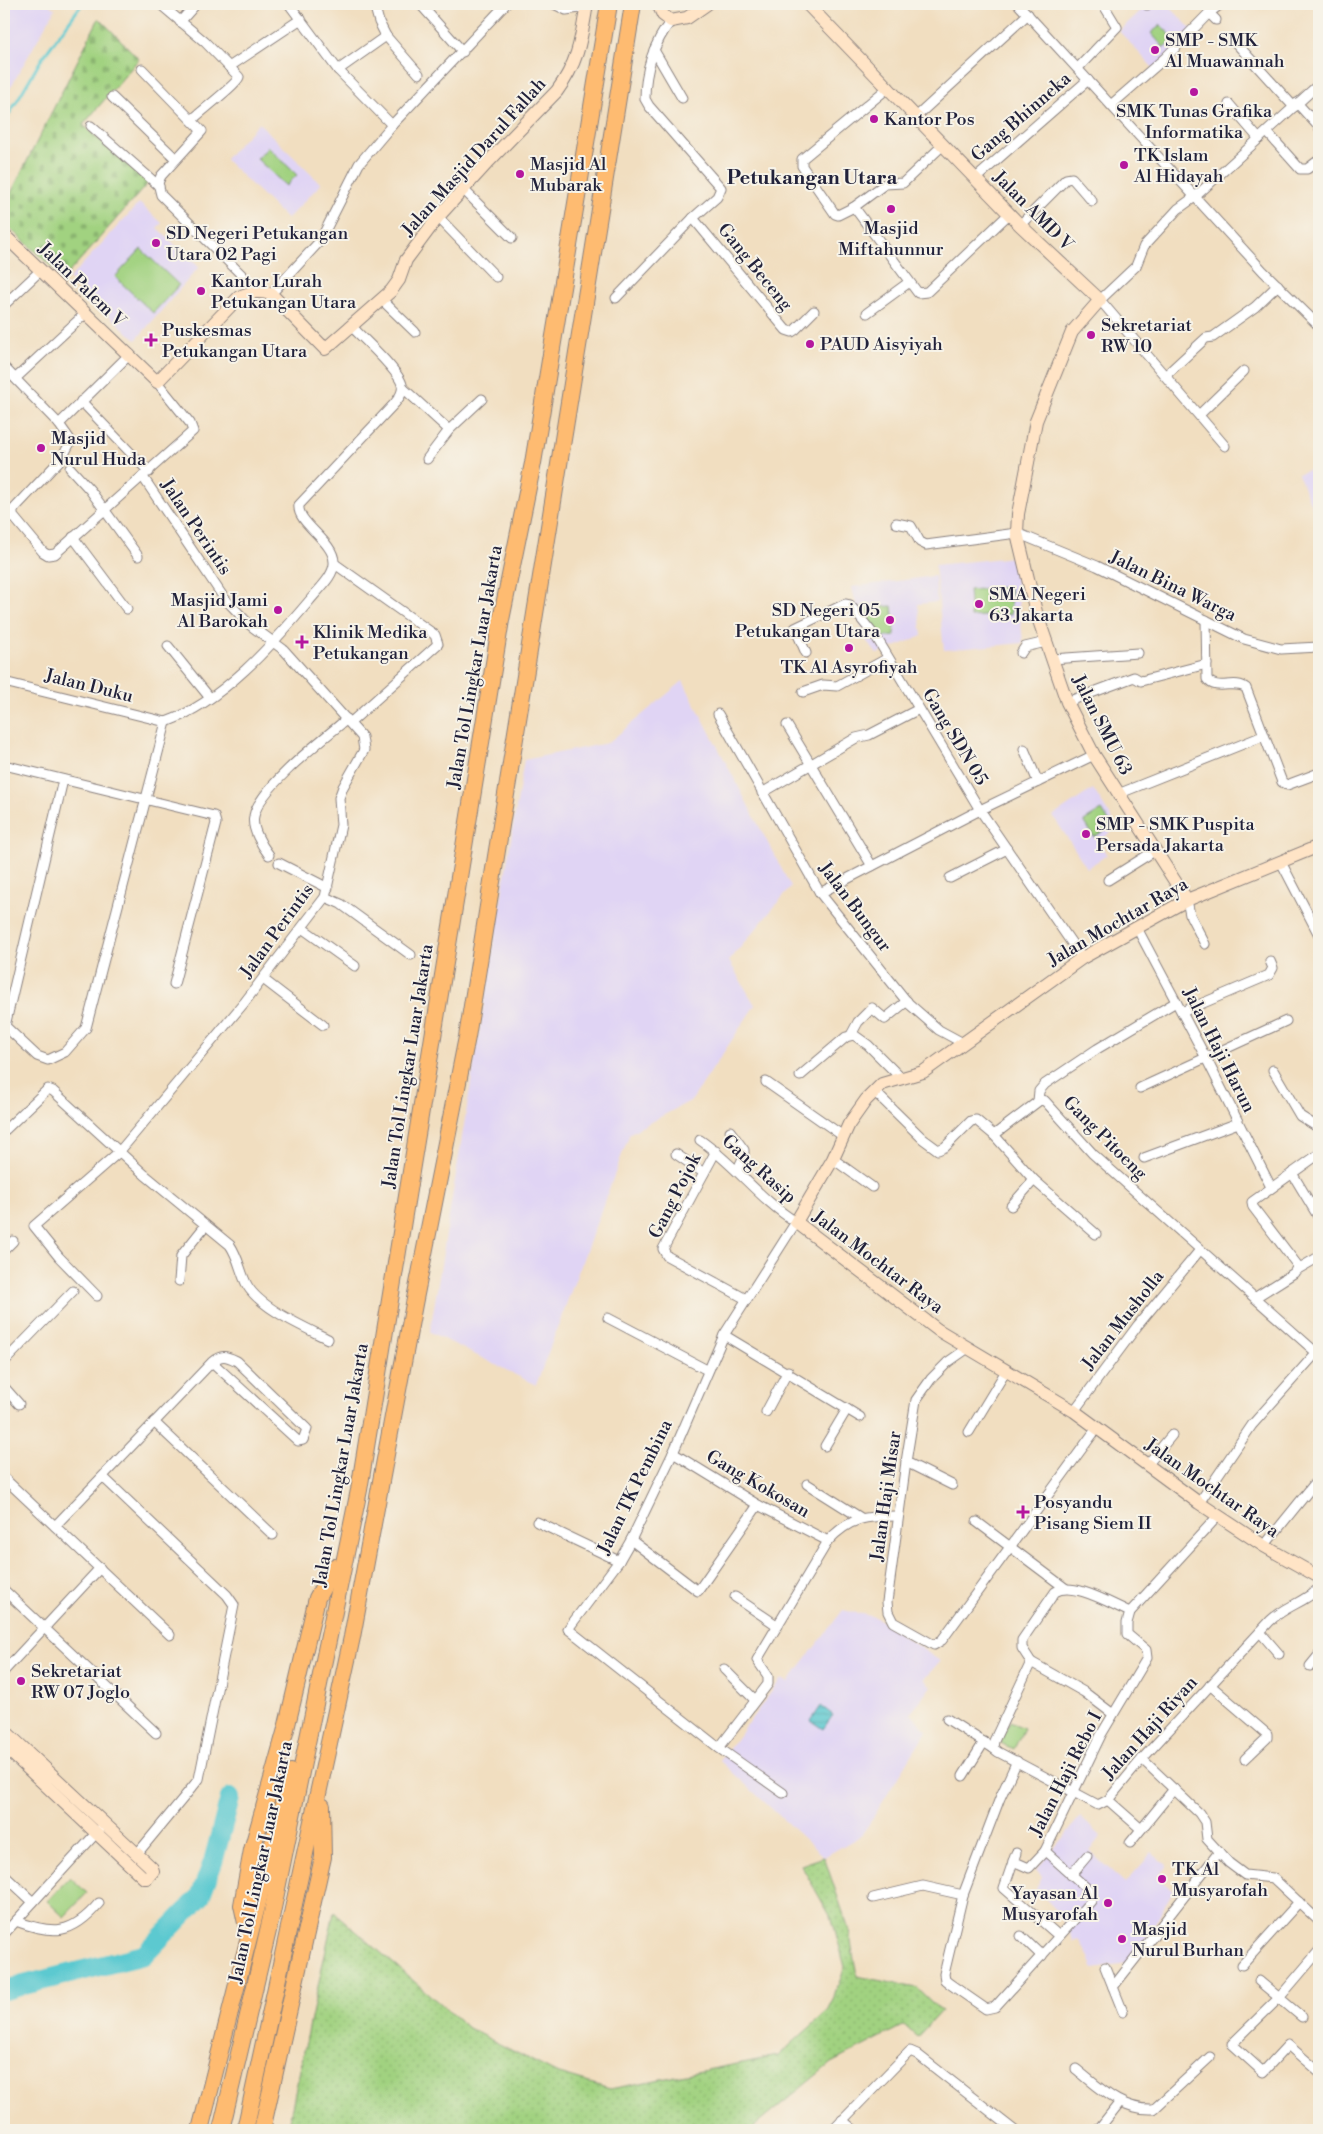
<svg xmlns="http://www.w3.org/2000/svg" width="1323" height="2134" font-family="'Libre Bodoni',serif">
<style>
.built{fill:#e0d4f4}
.grass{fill:url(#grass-dots);stroke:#627a5e}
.cemetery{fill:url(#cemetery-stones);stroke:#627a5e}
.pitch{fill:#a1d280;stroke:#627a5e}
.water{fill:url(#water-rules);stroke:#3f7686}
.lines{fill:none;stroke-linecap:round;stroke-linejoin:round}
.stream{stroke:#5cc9d0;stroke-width:3}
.river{stroke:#5cc9d0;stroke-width:20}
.street-casing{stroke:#8a807e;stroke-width:11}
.secondary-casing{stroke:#8a807e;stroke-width:14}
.highway-casing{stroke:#8a807e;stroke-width:18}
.street{stroke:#fff;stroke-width:9}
.secondary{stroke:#ffe4c6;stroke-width:12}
.highway{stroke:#febb71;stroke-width:16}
.poi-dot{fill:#b5179e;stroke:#f7f3e8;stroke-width:2}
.labels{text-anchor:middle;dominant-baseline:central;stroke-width:4;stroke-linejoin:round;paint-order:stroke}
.poi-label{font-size:18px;fill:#22223b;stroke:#f7f3e8;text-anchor:start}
.street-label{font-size:18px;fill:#22223b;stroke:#f7f3e8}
.quarter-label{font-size:20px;font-weight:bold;fill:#22223b;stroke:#f7f3e8}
</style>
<defs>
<pattern id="grass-dots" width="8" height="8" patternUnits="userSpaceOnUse" patternTransform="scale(1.25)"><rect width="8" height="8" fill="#a1d280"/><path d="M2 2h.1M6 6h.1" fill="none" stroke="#8ab470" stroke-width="1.8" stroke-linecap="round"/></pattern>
<pattern id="cemetery-stones" width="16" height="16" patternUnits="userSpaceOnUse" patternTransform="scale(1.25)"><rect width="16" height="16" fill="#a1d280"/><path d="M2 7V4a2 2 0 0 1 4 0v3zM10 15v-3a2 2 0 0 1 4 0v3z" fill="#8ab470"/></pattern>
<pattern id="water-rules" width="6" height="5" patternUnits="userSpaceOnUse" patternTransform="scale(1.25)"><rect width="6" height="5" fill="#5cc9d0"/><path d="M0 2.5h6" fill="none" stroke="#50acb4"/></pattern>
</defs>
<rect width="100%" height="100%" fill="#f7f3e8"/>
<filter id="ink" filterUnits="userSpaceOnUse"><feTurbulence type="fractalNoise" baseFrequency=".02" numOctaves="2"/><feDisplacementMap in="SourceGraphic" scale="10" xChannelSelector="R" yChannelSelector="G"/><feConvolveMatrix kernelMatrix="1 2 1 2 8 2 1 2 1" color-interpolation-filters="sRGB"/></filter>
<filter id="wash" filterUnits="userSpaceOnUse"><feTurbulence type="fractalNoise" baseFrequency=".0096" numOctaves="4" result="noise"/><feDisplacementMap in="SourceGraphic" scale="20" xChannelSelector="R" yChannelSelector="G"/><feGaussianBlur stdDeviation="1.12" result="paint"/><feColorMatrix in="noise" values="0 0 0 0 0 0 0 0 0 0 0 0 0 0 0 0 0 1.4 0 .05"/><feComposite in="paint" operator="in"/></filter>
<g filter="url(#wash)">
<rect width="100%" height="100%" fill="#f1dec0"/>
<g class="built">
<path d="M4 4H48L55 9 4 99Z"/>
<path d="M1148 4H1167L1194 32 1154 69 1119 31Z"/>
<path d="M259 123 321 184 287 219 225 159Z"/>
<path d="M139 203 162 223 157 228 199 267 136 340 69 279Z"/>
<path d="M1319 466V524L1298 474Z"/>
<path d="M1014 557 1023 643 944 650 935 565Z"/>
<path d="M935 576 937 602 918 604 922 636 877 654 865 639 852 587Z"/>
<path d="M683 681 791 887 729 961 755 1005 692 1100 630 1133 536 1385 430 1332 524 760 608 743Z"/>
<path d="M1093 789 1118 828 1098 841 1107 855 1087 868 1053 816Z"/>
<path d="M843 1610 875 1617 940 1661 924 1679 931 1686 911 1713 927 1731 862 1835 824 1857 720 1761 781 1679 788 1682Z"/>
<path d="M1080 1817 1101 1836 1089 1851 1125 1883 1152 1853 1167 1866 1157 1877 1173 1891 1133 1962 1094 1968 1079 1939 1074 1942 1061 1915 1036 1889 1042 1877 1036 1870Z"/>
</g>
<path class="grass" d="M824 1857 849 1930 857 1976 917 1988 941 2011 917 2037 904 2025 831 2063 750 2130H287L334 1912 468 2028 556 2073 610 2089 778 2056 829 2010 845 1967 832 1919 801 1865Z"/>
<path class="cemetery" d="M99 18 139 59 83 125 148 183 64 278 4 223V207Z"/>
<g class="pitch">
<path d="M1161 25 1174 39 1164 48 1151 33Z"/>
<path d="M268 147 297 175 286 186 257 159Z"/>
<path d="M141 249 179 285 153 313 115 277Z"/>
<path d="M1010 587 1011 614 971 617 969 590Z"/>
<path d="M892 606 895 636 867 639 864 608Z"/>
<path d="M1102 810 1112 826 1094 837 1084 821Z"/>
<path d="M1010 1722 1024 1728 1014 1749 1000 1743Z"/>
<path d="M70 1877 87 1893 64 1917 47 1901Z"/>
</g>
<path class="water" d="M821 1706 833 1715 823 1729 811 1721Z"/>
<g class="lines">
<path class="stream" d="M4 123 41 60 82 4"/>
<path class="river" d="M4 1990 144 1955 200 1897 213 1862 230 1798"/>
</g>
</g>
<g filter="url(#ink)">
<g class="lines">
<g class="street-casing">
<g id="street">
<path d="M160 4 205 42 239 77C237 84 200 112 192 120"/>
<path d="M289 4 338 70 392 125"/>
<path d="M420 4 463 52"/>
<path d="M554 4 566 10 586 7"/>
<path d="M1018 4 1263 271 1319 326"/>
<path d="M1146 4 1147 5"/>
<path d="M1209 13 1221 4"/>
<path d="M671 21C654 42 645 70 645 99L649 106 721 188 717 197 693 218 786 330 792 332 795 330 814 311"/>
<path d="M180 22 196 4"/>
<path d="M386 36 419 74"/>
<path d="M1235 42 1294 107"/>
<path d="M654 50 682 98"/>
<path d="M229 67 301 19"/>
<path d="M1078 68 1117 27 1103 4"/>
<path d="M142 69 202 131 161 176 158 183 161 195 258 291"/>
<path d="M338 70 386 36 379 22 374 4"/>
<path d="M112 97 176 159"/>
<path d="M1297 103 1319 127"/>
<path d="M1229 104 1259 139"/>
<path d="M1111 105 1165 58 1209 13 1216 20"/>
<path d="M916 117 1028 14"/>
<path d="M91 126 159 186"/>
<path d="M1267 132 1300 169H1307L1319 160"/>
<path d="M942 146 903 183 885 184 854 207 918 293 927 292 1009 214"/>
<path d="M975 179 1088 80"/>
<path d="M463 189 512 238"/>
<path d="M854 207 838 215 835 214 802 166V159L889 87"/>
<path d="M438 217 496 277"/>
<path d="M1020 225 1066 179 1072 178 1092 201"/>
<path d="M271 294 320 241 359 164 392 125 506 4"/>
<path d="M616 298 693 218"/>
<path d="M382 300 415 332"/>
<path d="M4 305 41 270"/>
<path d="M867 313 908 283"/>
<path d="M4 367 59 424 71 441 62 458 13 510V516L43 552 48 555 55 554 193 431 190 423 157 382"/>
<path d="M1166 375 1206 338 1213 337 1255 307 1278 285"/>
<path d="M16 378 86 313"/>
<path d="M403 388 449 430 482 399"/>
<path d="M81 401 149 472"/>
<path d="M1200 414 1244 371"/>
<path d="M59 424 130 354"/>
<path d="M1225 446 1100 300 1136 266 1144 246 1178 209 1196 196 1319 84"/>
<path d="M427 459 449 430"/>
<path d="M70 468 90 490 138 556"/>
<path d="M896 523 911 526 920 542 926 545 1017 533 1097 566 1244 639 1281 649 1319 647"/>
<path d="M73 537 127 609"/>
<path d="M335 564 435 635 438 644 350 723"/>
<path d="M1206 620 1207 679C1216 692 1235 679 1246 688L1282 782 1287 785 1319 773"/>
<path d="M168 646 210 698"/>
<path d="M806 653 795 628 845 604 850 605 878 640 980 810 1082 958"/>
<path d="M1021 653 1025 647 1046 642"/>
<path d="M1052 659 1138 653"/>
<path d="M4 682 166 722"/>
<path d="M803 692 823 685 837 686 888 658"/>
<path d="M1067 702 1134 677 1141 681 1207 664"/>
<path d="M718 714 820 893 908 1003 939 1030 963 1043"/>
<path d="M166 722C222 702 273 644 310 600 318 590 335 575 334 562 334 541 296 523 299 505L395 403C399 398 404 392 402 385 400 372 363 338 352 327"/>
<path d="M787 725 872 866"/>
<path d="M1024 749 1038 782"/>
<path d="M4 765 214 816 216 823 174 984"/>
<path d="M762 793 856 738 869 735 919 709"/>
<path d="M1118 794 1263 736"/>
<path d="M269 855C262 846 251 828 254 816 259 788 324 738 347 719"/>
<path d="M1281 862 1319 935"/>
<path d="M279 863 328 888"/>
<path d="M950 878 1007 849"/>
<path d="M1108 880 1156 850"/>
<path d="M820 893 980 810 1094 755"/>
<path d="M325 897 341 904 411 955"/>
<path d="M1187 900 1190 915 1205 944"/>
<path d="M302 928 355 966"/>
<path d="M1137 928 1206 1058 1271 1187"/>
<path d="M263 979 323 1025"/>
<path d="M1182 1012 1269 975 1273 968 1270 961"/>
<path d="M4 1025 37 1056 48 1060 65 1052 86 1028 166 722"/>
<path d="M5 1026 63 780"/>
<path d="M851 1035 858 1022 872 1008 885 1019 907 1001"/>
<path d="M1273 1070 1300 1116 1319 1128"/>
<path d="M800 1076 846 1037 854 1035 868 1045 900 1077"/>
<path d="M766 1082 843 1136"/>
<path d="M1140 1088 1286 1021"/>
<path d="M874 1091 923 1139 938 1150 945 1147 971 1121 976 1120 994 1135 1040 1100 1045 1101 1093 1154 1319 1355"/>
<path d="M1038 1101 1039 1091 1045 1084 1097 1049 1176 1002"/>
<path d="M4 1131 48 1089 53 1091 145 1175 230 1245C239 1258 240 1272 247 1285 260 1308 304 1327 328 1339"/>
<path d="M730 1131 744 1150V1156L737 1171"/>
<path d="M994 1135 1034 1180 1096 1234"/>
<path d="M700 1140C735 1164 760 1200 796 1222L724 1335 673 1453 631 1540 619 1561 568 1629 719 1748 783 1793"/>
<path d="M716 1151 663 1249 667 1256 746 1299"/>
<path d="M676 1154 704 1173"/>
<path d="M1144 1158 1238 1123"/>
<path d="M833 1159 872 1187"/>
<path d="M1292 1173 1319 1218"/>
<path d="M1011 1206 1034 1180"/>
<path d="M4 1250 13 1241"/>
<path d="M1298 1269 1317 1258"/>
<path d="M179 1281 181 1256 205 1226"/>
<path d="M97 1296 59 1257 34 1226 119 1152 244 1003 325 897 341 825 339 798 343 787 364 750 362 737 284 650 250 625 224 598 143 477"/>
<path d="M1256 1297 1294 1273 1298 1266 1253 1207 1252 1202 1319 1154"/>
<path d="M608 1318 707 1370"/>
<path d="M724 1335 860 1417"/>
<path d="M968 1348 948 1362 931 1379 916 1400 906 1462 887 1602 888 1612 893 1622 934 1645 942 1640 1097 1428"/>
<path d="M4 1362 73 1291"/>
<path d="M4 1387 19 1404"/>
<path d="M1074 1411 1138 1325 1200 1250"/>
<path d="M766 1412 788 1371"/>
<path d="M154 1422 273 1535"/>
<path d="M969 1432 1006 1371"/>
<path d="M825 1446 847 1409"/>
<path d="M673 1453 758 1505 828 1541"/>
<path d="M906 1462 952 1485"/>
<path d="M1147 1465 1172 1435"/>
<path d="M103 1477 227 1595 234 1605 199 1779 137 1854"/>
<path d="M4 1478 170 1635"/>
<path d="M807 1484 861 1518"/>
<path d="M1199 1503 1252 1425 1317 1352"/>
<path d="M537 1522 619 1561"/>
<path d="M977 1522 1065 1588"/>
<path d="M55 1526 212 1362C222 1354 226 1356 237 1361L307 1429 303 1440 298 1441 212 1362"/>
<path d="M631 1540 698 1591 758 1505"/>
<path d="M1264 1546 1319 1478"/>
<path d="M4 1590 156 1733"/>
<path d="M735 1597 778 1626"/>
<path d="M1130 1612C1111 1604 1073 1581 1055 1592L1022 1640V1648L1031 1662 994 1741 993 1748 998 1752 1098 1805 1108 1800 1142 1759 1270 1621C1285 1606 1304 1603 1319 1588"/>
<path d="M1260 1632 1279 1654"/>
<path d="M1031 1662 1084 1692 1113 1714"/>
<path d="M1310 1666 1319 1655"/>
<path d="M724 1669 755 1700"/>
<path d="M4 1671 100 1568"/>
<path d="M1210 1685 1267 1734V1738L1245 1759"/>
<path d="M947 1719 993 1748"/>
<path d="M719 1748 768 1684V1676L757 1660 828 1541C850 1517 867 1516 898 1516"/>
<path d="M1142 1759 1199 1813 1205 1822 1207 1839 1229 1863 1245 1875 1273 1878 1319 1921"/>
<path d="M1017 1761 1000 1798 963 1895 944 1974 945 1980 950 1984 986 2009 995 2007 1091 1901 1089 1890 1045 1851"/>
<path d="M963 1776 984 1742"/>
<path d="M1108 1800 1141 1829"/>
<path d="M1130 1843 1174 1789"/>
<path d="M1016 1853 1004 1888 1059 1936"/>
<path d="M1013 1861 1029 1868 1045 1851 1101 1735 1147 1658 1146 1650 1127 1634V1623L1130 1612 1218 1516"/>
<path d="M4 1875 33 1902"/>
<path d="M1071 1875 1087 1856"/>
<path d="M873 1898 923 1886 963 1895"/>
<path d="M16 1921C53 1935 72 1935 99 1903"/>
<path d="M4 1934 100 1829"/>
<path d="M1021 1936 1042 1956"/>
<path d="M1319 1951 1279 1998 1232 2044 1263 2072 1288 2045 1319 2072"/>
<path d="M1242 1965 1299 1902"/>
<path d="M1105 1967 1123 2012"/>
<path d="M1259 1981 1302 2017"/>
<path d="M1113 1987 1219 1852"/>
<path d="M1076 2069C1100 2088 1122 2111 1154 2109L1210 2057"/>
<path d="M842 2120 854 2130"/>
<path d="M833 2130 910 2051 917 2054 1014 2130"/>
<path d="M1098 2130 1120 2102"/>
</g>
</g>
<g class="secondary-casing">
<g id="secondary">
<path d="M658 4 663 15 671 21 687 18 707 4"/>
<path d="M807 4 1020 225 1100 300 1072 332 1036 421 1018 514 1017 533 1036 612 1067 702 1094 755 1187 900"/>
<path d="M4 235 157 382 239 297C250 292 259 290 271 294L325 349 391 291 399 280 406 260 438 217 489 161 557 91C579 61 581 39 587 4"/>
<path d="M1319 846 1187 900 1082 958 923 1072 882 1084 866 1100 849 1124 833 1159 796 1222 938 1330 1074 1411 1199 1503 1264 1546 1319 1577"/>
<path d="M4 1730 152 1868 153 1871 147 1878H144L4 1746"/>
</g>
</g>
<g class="highway-casing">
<g id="highway">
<path d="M248 1932 242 1905 252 1850 286 1729 317 1598 334 1567"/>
<path d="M200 2130 291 1772"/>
<path d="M221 2130 271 1918 359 1490 501 620 533 463 609 4"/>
<path d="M245 2130 352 1637 414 1304 467 1037 633 4"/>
<path d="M262 2130 323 1857 322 1806"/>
</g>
</g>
<use href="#street" class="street"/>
<use href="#secondary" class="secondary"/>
<use href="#highway" class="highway"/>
</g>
</g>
<g class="poi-dot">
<circle cx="1155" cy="50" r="5"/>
<circle cx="1194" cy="92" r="5"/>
<circle cx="874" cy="119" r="5"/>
<circle cx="1124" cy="165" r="5"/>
<circle cx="520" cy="174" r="5"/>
<circle cx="891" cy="209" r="5"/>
<circle cx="156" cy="243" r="5"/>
<circle cx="201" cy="291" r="5"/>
<circle cx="1091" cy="335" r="5"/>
<path d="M148.5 332.5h5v5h5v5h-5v5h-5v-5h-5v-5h5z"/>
<circle cx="810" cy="344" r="5"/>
<circle cx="41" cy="448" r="5"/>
<circle cx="979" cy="604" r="5"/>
<circle cx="278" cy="610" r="5"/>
<circle cx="890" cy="620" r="5"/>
<path d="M299.5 634.5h5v5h5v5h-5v5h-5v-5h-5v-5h5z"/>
<circle cx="849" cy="648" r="5"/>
<circle cx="1086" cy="834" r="5"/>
<path d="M1020.5 1504.5h5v5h5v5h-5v5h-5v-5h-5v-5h5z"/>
<circle cx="21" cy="1681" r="5"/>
<circle cx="1162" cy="1879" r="5"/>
<circle cx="1108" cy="1903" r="5"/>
<circle cx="1122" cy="1939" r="5"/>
</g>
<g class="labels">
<g class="poi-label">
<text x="1165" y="40">SMP - SMK<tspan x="1165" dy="21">Al Muawannah</tspan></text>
<text x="1194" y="111" text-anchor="middle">SMK Tunas Grafika<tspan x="1194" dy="21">Informatika</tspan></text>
<text x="884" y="119">Kantor Pos</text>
<text x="1134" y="155">TK Islam<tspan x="1134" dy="21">Al Hidayah</tspan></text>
<text x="530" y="164">Masjid Al<tspan x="530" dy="21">Mubarak</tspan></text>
<text x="891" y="228" text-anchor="middle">Masjid<tspan x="891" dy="21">Miftahunnur</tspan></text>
<text x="166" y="233">SD Negeri Petukangan<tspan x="166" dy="21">Utara 02 Pagi</tspan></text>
<text x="211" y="281">Kantor Lurah<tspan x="211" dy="21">Petukangan Utara</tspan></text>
<text x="1101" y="325">Sekretariat<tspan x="1101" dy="21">RW 10</tspan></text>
<text x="162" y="330">Puskesmas<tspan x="162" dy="21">Petukangan Utara</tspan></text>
<text x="820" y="344">PAUD Aisyiyah</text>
<text x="51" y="438">Masjid<tspan x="51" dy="21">Nurul Huda</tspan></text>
<text x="989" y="594">SMA Negeri<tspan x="989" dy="21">63 Jakarta</tspan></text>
<text x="268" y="600" text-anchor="end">Masjid Jami<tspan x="268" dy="21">Al Barokah</tspan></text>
<text x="880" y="610" text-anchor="end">SD Negeri 05<tspan x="880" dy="21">Petukangan Utara</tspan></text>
<text x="313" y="632">Klinik Medika<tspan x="313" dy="21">Petukangan</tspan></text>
<text x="849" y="667" text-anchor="middle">TK Al Asyrofiyah</text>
<text x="1096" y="824">SMP - SMK Puspita<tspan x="1096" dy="21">Persada Jakarta</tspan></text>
<text x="1034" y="1502">Posyandu<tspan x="1034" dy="21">Pisang Siem II</tspan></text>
<text x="31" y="1671">Sekretariat<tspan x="31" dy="21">RW 07 Joglo</tspan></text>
<text x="1172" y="1869">TK Al<tspan x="1172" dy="21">Musyarofah</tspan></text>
<text x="1098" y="1893" text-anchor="end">Yayasan Al<tspan x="1098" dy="21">Musyarofah</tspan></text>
<text x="1132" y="1929">Masjid<tspan x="1132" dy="21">Nurul Burhan</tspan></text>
</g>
<g class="street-label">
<text transform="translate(1021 117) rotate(-41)">Gang Bhinneka</text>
<text transform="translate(474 157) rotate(-48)">Jalan Masjid Darul Fallah</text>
<text transform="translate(1033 211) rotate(45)">Jalan AMD V</text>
<text transform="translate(755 267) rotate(51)">Gang Beceng</text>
<text transform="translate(82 285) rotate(44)">Jalan Palem V</text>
<text transform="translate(196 527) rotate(56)">Jalan Perintis</text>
<text transform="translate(1173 586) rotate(26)">Jalan Bina Warga</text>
<text transform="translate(475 667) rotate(-80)">Jalan Tol Lingkar Luar Jakarta</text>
<text transform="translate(89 686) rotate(14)">Jalan Duku</text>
<text transform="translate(1102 725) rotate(63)">Jalan SMU 63</text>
<text transform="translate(955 737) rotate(59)">Gang SDN 05</text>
<text transform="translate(855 907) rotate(53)">Jalan Bungur</text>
<text transform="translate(1118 922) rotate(-30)">Jalan Mochtar Raya</text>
<text transform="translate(277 931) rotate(-54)">Jalan Perintis</text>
<text transform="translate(1219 1050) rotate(63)">Jalan Haji Harun</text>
<text transform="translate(408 1066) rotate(-81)">Jalan Tol Lingkar Luar Jakarta</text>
<text transform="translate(1105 1138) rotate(45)">Gang Pitoeng</text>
<text transform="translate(759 1169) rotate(42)">Gang Rasip</text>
<text transform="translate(675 1196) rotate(-63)">Gang Pojok</text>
<text transform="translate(878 1262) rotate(37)">Jalan Mochtar Raya</text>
<text transform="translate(1123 1320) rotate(-52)">Jalan Musholla</text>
<text transform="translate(341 1465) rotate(-80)">Jalan Tol Lingkar Luar Jakarta</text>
<text transform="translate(758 1484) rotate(30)">Gang Kokosan</text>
<text transform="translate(635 1487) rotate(-64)">Jalan TK Pembina</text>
<text transform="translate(1212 1488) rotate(35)">Jalan Mochtar Raya</text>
<text transform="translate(886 1496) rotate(-82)">Jalan Haji Misar</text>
<text transform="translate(1150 1728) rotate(-48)">Jalan Haji Riyan</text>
<text transform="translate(1066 1774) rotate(-63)">Jalan Haji Rebo I</text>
<text transform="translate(261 1862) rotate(-78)">Jalan Tol Lingkar Luar Jakarta</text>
</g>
<g class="quarter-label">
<text x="812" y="178">Petukangan Utara</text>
</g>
</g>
<rect width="1323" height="2134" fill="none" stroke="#f7f3e8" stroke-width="20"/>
</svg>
